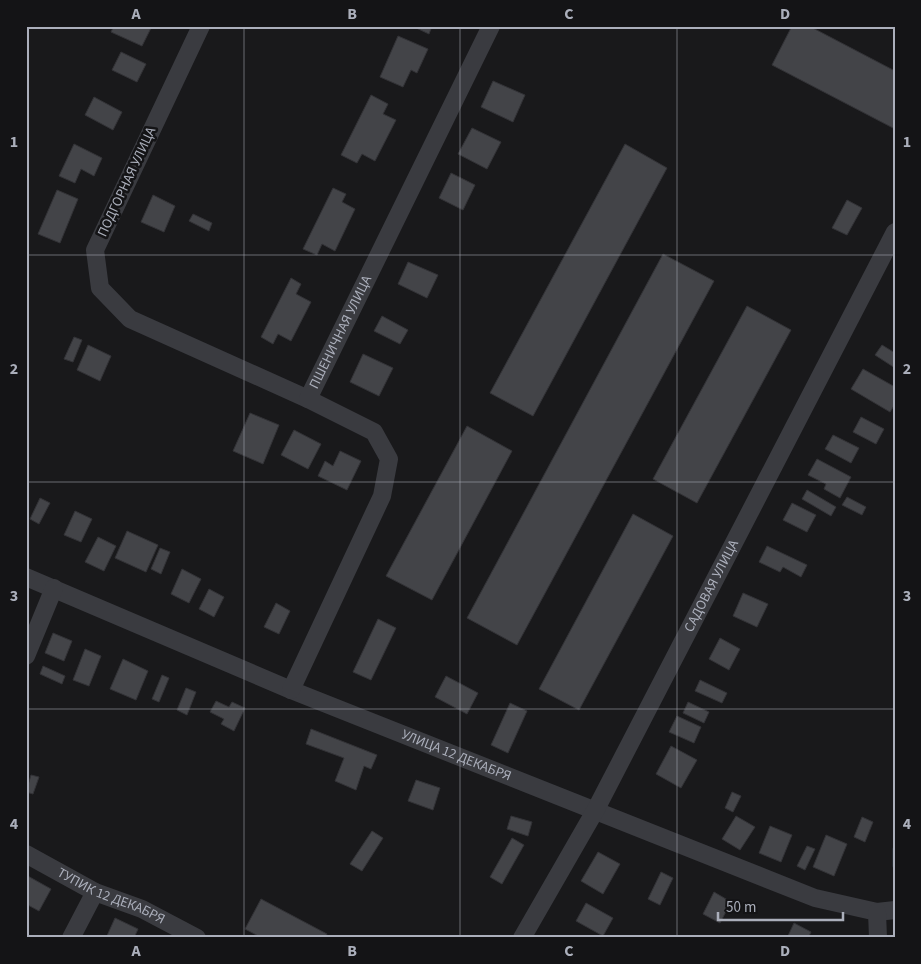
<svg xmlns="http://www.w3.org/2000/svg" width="921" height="964" font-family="'Source Sans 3',sans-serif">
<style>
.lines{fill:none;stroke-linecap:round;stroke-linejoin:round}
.stream{stroke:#2e3840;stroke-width:5}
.building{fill:#434448;stroke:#333337}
.street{stroke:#3a3b40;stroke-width:18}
.grid{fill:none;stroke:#abafbb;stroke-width:1;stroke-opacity:0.55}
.labels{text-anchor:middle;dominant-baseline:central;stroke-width:5;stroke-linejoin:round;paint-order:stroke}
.street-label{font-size:14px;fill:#abafbb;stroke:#141416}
.neatline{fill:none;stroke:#abafbb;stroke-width:2}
.grid-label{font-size:16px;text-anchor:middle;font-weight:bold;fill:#abafbb}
</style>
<rect width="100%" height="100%" fill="#19191b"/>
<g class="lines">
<path class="stream" d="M895 849V866"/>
</g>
<g class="building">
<path d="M114 26H152L142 46 111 32Z"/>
<path d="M412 26H432L429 34Z"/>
<path d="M792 26H809L895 71V129L772 65Z"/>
<path d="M398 36 428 49 417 73 411 70 403 87 380 77Z"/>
<path d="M121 52 146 64 137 82 112 70Z"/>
<path d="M493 81 525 95 513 122 481 107Z"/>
<path d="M371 95 388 104 383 114 396 120 375 161 362 154 357 163 341 155Z"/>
<path d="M94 97 122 112 113 130 85 115Z"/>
<path d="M472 128 501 142 487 169 458 154Z"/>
<path d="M74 144 102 158 94 176 81 169 75 183 59 176Z"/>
<path d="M625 144 667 168 533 416 490 393Z"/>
<path d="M451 173 475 185 463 210 439 198Z"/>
<path d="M333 188 346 194 342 202 355 209 335 251 322 244 317 255 303 249Z"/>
<path d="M57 190 78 199 60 243 38 234Z"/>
<path d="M153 195 175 206 164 232 141 222Z"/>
<path d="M847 200 862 208 847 235 832 228Z"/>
<path d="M193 214 212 223 209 231 189 221Z"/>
<path d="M663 254 714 281 517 645 467 618Z"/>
<path d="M408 262 438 275 427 298 398 284Z"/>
<path d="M291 278 301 284 296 294 311 302 291 341 278 334 273 344 261 337Z"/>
<path d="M747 306 791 330 697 503 653 479Z"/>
<path d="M382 316 408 330 400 344 374 331Z"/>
<path d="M74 337 82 340 73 362 64 359Z"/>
<path d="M88 345 111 356 100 381 77 370Z"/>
<path d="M882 345 895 353V368L875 355Z"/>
<path d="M363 354 393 368 379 396 350 382Z"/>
<path d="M863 369 895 387V404L890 412 851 389Z"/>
<path d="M250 413 279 425 263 464 233 451Z"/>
<path d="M861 417 884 429 876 444 853 432Z"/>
<path d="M467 426 512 451 432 600 386 576Z"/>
<path d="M294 430 321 444 308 469 281 455Z"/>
<path d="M833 435 859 448 851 463 825 449Z"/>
<path d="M340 451 361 461 347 490 318 476 325 461 333 466Z"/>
<path d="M817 459 851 477 840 498 824 489 826 484 808 475Z"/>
<path d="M807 490 836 507 831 516 802 499Z"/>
<path d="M847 497 866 507 862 515 842 505Z"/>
<path d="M40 498 50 503 39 524 30 519Z"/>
<path d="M792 503 816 515 807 532 783 520Z"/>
<path d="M75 511 92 519 81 542 64 535Z"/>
<path d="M633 514 673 536 579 710 539 689Z"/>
<path d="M127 531 158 545 146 572 115 558Z"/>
<path d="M98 537 116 546 104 571 85 562Z"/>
<path d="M767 546 807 565 801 577 783 567 780 572 759 562Z"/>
<path d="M160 548 170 552 161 574 151 569Z"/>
<path d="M182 569 201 579 189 603 171 594Z"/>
<path d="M209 589 224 597 214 617 199 609Z"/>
<path d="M743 593 768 604 757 627 733 616Z"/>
<path d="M276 603 290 611 279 634 264 627Z"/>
<path d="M378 619 396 628 371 680 353 672Z"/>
<path d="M53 633 72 641 64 661 45 653Z"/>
<path d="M720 638 740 649 729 670 709 659Z"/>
<path d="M85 649 101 656 89 686 73 680Z"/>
<path d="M123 659 148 671 136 700 110 689Z"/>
<path d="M43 666 65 676 62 684 40 674Z"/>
<path d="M162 675 169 678 159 702 152 699Z"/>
<path d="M446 676 478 693 467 714 435 697Z"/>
<path d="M700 680 727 693 722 703 695 691Z"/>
<path d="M186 688 196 692 187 715 177 710Z"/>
<path d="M216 701 229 707 232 702 245 708 234 731 221 724 224 719 210 712Z"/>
<path d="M688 702 709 712 704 723 683 713Z"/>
<path d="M510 703 527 711 508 753 491 745Z"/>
<path d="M677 716 701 727 694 743 669 732Z"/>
<path d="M311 729 377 755 371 769 364 766 356 790 335 781 344 758 306 744Z"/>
<path d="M671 746 697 760 681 788 656 774Z"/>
<path d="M31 775 39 777 33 794 26 792Z"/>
<path d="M416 780 440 788 433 810 408 801Z"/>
<path d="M732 792 741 796 733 812 725 808Z"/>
<path d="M511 816 532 822 528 836 507 829Z"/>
<path d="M736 816 755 827 740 850 722 839Z"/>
<path d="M862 817 873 822 865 842 854 837Z"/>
<path d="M770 826 792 835 781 862 759 853Z"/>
<path d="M372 831 383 838 362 871 350 864Z"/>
<path d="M826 835 847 844 834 876 813 867Z"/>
<path d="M512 838 524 845 502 884 490 877Z"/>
<path d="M807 846 815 849 805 870 797 866Z"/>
<path d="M598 852 620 864 603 894 581 881Z"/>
<path d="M661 872 673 878 660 905 648 899Z"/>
<path d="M26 875 51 889 39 911 26 904Z"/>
<path d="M714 892 731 902 720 923 703 914Z"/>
<path d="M261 899 327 934 325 938H262L245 929Z"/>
<path d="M586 903 613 918 603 936 576 921Z"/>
<path d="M115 918 138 929 134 938H106Z"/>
<path d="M794 923 811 932 808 938H787Z"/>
</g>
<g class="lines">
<g class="street">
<path d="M201 26 95 250 100 288 130 319 308 399"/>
<path id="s1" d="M26 577 291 690 815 898 877 912 895 910"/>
<path d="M26 656 54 588"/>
<path id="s2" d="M291 690 382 496 389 459 374 432 308 399 491 26"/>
<path id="s3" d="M26 854 95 892 142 909 197 938"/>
<path d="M877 912 878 938"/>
<path d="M71 938 95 892"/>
<path id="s4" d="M522 938 595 811 895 232"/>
</g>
</g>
<path class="grid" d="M244 26V938M460 26V938M677 26V938M26 255H895M26 482H895M26 709H895"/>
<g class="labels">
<g class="street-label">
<text transform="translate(127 182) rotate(-65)">ПОДГОРНАЯ УЛИЦА</text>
<text stroke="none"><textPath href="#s2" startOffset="431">ПШЕНИЧНАЯ УЛИЦА</textPath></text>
<text stroke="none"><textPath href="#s4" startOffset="400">САДОВАЯ УЛИЦА</textPath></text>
<text stroke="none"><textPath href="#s1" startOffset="466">УЛИЦА 12 ДЕКАБРЯ</textPath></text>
<text stroke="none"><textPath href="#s3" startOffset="95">ТУПИК 12 ДЕКАБРЯ</textPath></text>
</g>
</g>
<rect width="921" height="964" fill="none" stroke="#141416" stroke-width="55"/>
<path d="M718 912v8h125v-8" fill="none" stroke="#abafbb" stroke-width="2.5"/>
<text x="726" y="912" font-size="15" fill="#abafbb" stroke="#141416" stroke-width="4" paint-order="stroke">50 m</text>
<rect x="28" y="28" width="866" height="908" class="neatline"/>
<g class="grid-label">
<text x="136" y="19">A</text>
<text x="352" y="19">B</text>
<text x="569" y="19">C</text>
<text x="785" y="19">D</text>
<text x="14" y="147">1</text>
<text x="907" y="147">1</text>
<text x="14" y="374">2</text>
<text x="907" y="374">2</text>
<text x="14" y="601">3</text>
<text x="907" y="601">3</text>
<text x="14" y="829">4</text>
<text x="907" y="829">4</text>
<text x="136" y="956">A</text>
<text x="352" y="956">B</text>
<text x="569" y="956">C</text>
<text x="785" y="956">D</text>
</g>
</svg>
